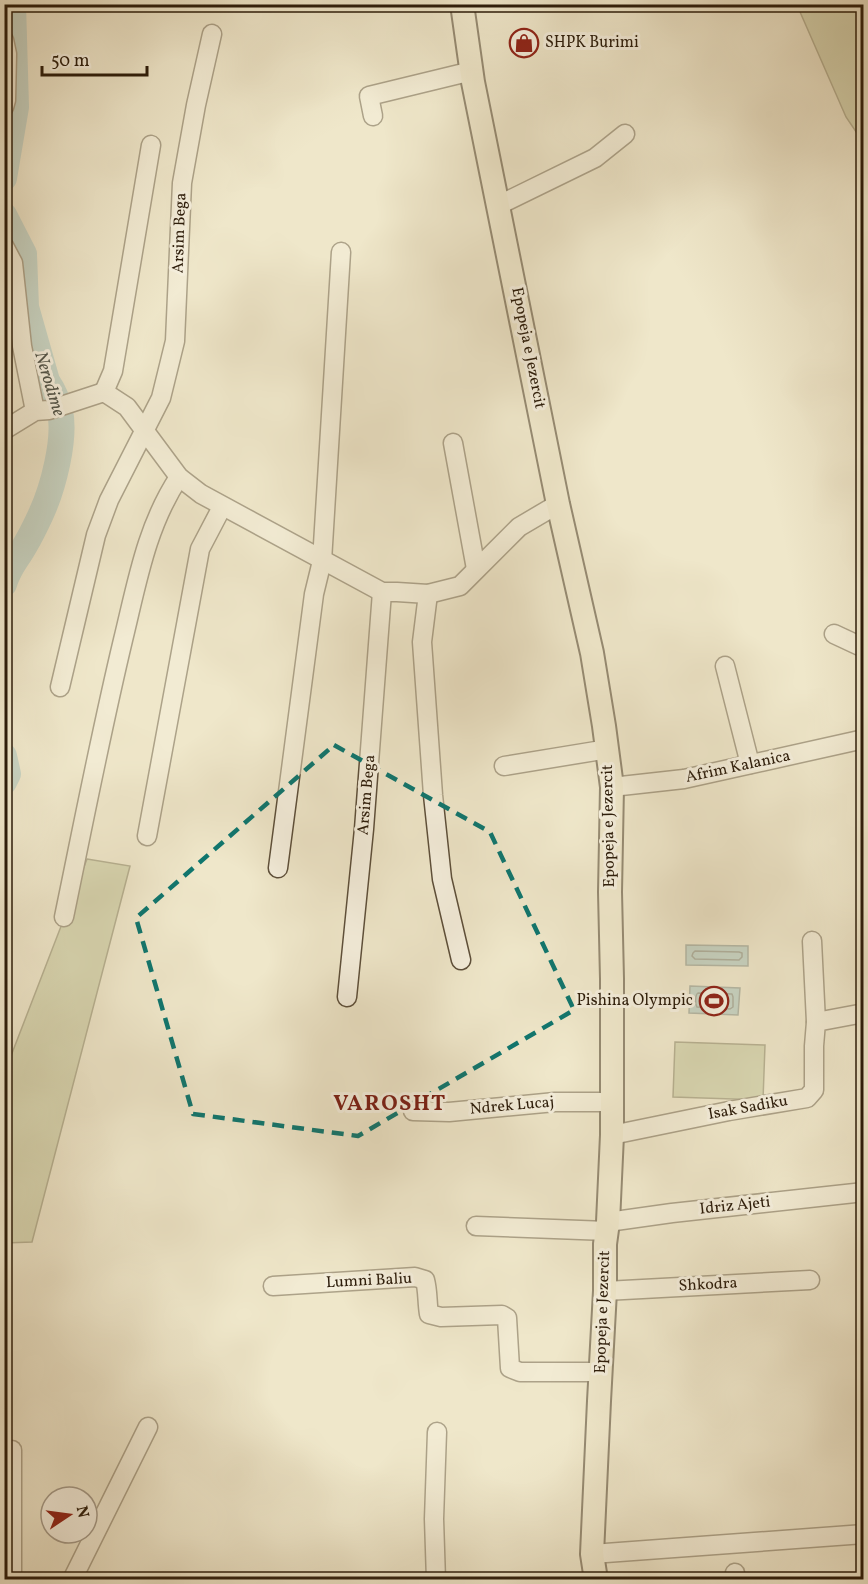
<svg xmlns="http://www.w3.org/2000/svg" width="868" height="1584" font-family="Vollkorn,serif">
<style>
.green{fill:#bec494;stroke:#75704f;stroke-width:1.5}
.water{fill:#9bbebd;stroke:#6f7d75;stroke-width:1.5}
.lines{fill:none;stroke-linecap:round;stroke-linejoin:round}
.shore{stroke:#646d64;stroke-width:1.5}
.river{stroke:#9bbebd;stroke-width:26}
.minor-casing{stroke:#5d4f3a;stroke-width:21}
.major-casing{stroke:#2c1c0a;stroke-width:26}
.minor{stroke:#f5efdd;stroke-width:18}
.major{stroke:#efe7ca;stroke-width:22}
.marked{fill:none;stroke:#0f766e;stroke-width:4.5;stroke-dasharray:12 8;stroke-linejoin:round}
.labels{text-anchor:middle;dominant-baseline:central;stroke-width:6;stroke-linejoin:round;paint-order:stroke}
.poi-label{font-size:16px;fill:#2c1c0a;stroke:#f5efdd;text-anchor:start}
.street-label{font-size:16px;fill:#2c1c0a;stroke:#f5efdd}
.water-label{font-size:18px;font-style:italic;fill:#535549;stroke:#f5efdd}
.district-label{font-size:22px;font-weight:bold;letter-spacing:1.5px;fill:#7a1f14;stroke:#f5efdd}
</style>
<rect width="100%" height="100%" fill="#efe7ca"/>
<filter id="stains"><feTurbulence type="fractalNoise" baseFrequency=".00333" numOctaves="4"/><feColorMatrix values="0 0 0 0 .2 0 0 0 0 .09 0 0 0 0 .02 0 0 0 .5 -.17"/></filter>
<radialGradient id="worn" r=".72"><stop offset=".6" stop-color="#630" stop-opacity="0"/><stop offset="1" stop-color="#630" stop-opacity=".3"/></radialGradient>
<g class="green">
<path d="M797 5H863V142L846 117Z"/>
<path d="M87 859 130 866 32 1242 5 1243 4 1074Z"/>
<path d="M675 1042 765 1045 763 1100 673 1097Z"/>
</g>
<g class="water">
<path d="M686 945 748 946V966L686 965Z"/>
<path d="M690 986 740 988 738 1015 689 1013Z"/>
</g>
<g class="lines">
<g class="shore">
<path d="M695 951 739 952 742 953V957L739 960 695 959 692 956 693 953Z"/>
<path d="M698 993 732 994 733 997V1007L730 1009 697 1007C695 1004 695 995 698 993Z"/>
</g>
<g class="river">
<path d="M4 178 16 107 13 4"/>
<path d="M4 215 24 254 26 307 47 381C53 390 58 400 60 411 66 439 53 488 41 514 36 525 30 537 24 547 16 561 9 567 4 584"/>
<path d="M4 756 8 774 4 782"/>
</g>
<g class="minor-casing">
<g id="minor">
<path d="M4 40 7 54 6 100 4 107"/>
<path d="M373 116 369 96 472 71"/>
<path d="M499 205 595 158 625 134"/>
<path d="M4 246 13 263 22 346 35 411"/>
<path d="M104 392 113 371 151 145"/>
<path d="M4 430 35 411 49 410 104 392 127 407 179 477 201 494 382 592H397L428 594 460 586 519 527 558 504"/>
<path d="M453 443 476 569"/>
<path d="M428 594 422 642 433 795 442 879 461 960"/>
<path d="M834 634 864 648"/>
<path d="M725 666 750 764"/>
<path d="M60 687 96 535 109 500 161 398 175 341 182 183 196 105 212 34"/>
<path d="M504 766 608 749"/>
<path d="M612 787 684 779 864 739"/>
<path d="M147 836 200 549 222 507"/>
<path d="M278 868 314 594 322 561 341 252"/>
<path d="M64 917C83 825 101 732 123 640 137 583 146 527 179 477"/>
<path d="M812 941 816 1022"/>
<path d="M347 997 364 829 382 592"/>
<path d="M413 1111 449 1112 555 1102H611"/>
<path d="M612 1135 729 1111 807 1098 814 1090V1046L816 1022 864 1013"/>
<path d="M608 1222 672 1213 864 1192"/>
<path d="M476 1226 607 1231"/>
<path d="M273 1286 415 1277 425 1280C428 1291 427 1302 429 1314L441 1317 502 1315 507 1318 510 1368 520 1372H601"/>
<path d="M605 1291 810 1280"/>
<path d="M12 1450V1580"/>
<path d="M592 1554 864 1534"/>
<path d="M735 1573 736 1580"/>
<path d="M72 1580 148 1427"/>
<path d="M436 1580 434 1519 437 1432"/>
</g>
</g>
<g class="major-casing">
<path id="major" d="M462 4 473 82 558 504 592 653 604 726 612 787 610 892 612 979V1135L608 1222 605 1244V1291L599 1401 592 1554 596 1580"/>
</g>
<use href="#minor" class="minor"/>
<use href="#major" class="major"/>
</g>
<path d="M0 0H868V1584H0ZM334 745 490 832 574 1010 358 1136 193 1114 136 918Z" fill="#efe7ca" fill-opacity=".55" fill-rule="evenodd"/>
<path class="marked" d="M334 745 490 832 574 1010 358 1136 193 1114 136 918Z"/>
<defs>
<g id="shop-ring" transform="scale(1.5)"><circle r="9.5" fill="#f5efdd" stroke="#8f2418" stroke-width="1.5"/><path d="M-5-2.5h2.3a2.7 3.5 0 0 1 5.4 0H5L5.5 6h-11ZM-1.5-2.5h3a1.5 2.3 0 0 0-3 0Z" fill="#8f2418"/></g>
<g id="stadium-ring" transform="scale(1.5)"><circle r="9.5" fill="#f5efdd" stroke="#8f2418" stroke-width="1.5"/><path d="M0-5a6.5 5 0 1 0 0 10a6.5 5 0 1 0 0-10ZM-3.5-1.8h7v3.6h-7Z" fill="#8f2418"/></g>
</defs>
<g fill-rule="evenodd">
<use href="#shop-ring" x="524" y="43"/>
<use href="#stadium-ring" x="714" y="1001"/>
</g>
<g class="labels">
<g class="poi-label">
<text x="545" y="43">SHPK Burimi</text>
<text x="693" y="1001" text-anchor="end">Pishina Olympic</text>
</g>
<g class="street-label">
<text transform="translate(180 233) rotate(-88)">Arsim Bega</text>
<text transform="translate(528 348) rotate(79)">Epopeja e Jezercit</text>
<text transform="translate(738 767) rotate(-12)">Afrim Kalanica</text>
<text transform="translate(367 795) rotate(-85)">Arsim Bega</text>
<text transform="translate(609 826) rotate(-91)">Epopeja e Jezercit</text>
<text transform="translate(512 1106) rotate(-5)">Ndrek Lucaj</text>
<text transform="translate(748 1108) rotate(-10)">Isak Sadiku</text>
<text transform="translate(735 1206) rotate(-6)">Idriz Ajeti</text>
<text transform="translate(369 1281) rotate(-3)">Lumni Baliu</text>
<text transform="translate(708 1285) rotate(-3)">Shkodra</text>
<text transform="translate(603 1312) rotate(-88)">Epopeja e Jezercit</text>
</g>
<g class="water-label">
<text transform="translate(49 384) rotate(73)">Nerodime</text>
</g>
<g class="district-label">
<text x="390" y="1104">VAROSHT</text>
</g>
</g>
<rect width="868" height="1584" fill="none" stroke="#efe7ca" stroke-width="24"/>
<rect x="6" y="6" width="856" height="1572" fill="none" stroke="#2c1c0a" stroke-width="3"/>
<rect x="12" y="12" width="844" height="1560" fill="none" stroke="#2c1c0a" stroke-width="1.5"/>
<g transform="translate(69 1515) rotate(77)"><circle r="28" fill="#f5efdd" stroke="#a59b89" stroke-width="1.5"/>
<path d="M0-4.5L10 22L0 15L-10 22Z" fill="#8f2418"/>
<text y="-9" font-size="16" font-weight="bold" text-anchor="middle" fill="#2c1c0a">N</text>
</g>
<path d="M42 66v9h105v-9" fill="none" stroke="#2c1c0a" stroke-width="3"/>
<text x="51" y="66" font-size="18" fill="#2c1c0a" stroke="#f5efdd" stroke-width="4.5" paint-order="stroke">50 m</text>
<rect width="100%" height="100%" filter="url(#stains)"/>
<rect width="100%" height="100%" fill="url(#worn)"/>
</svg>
